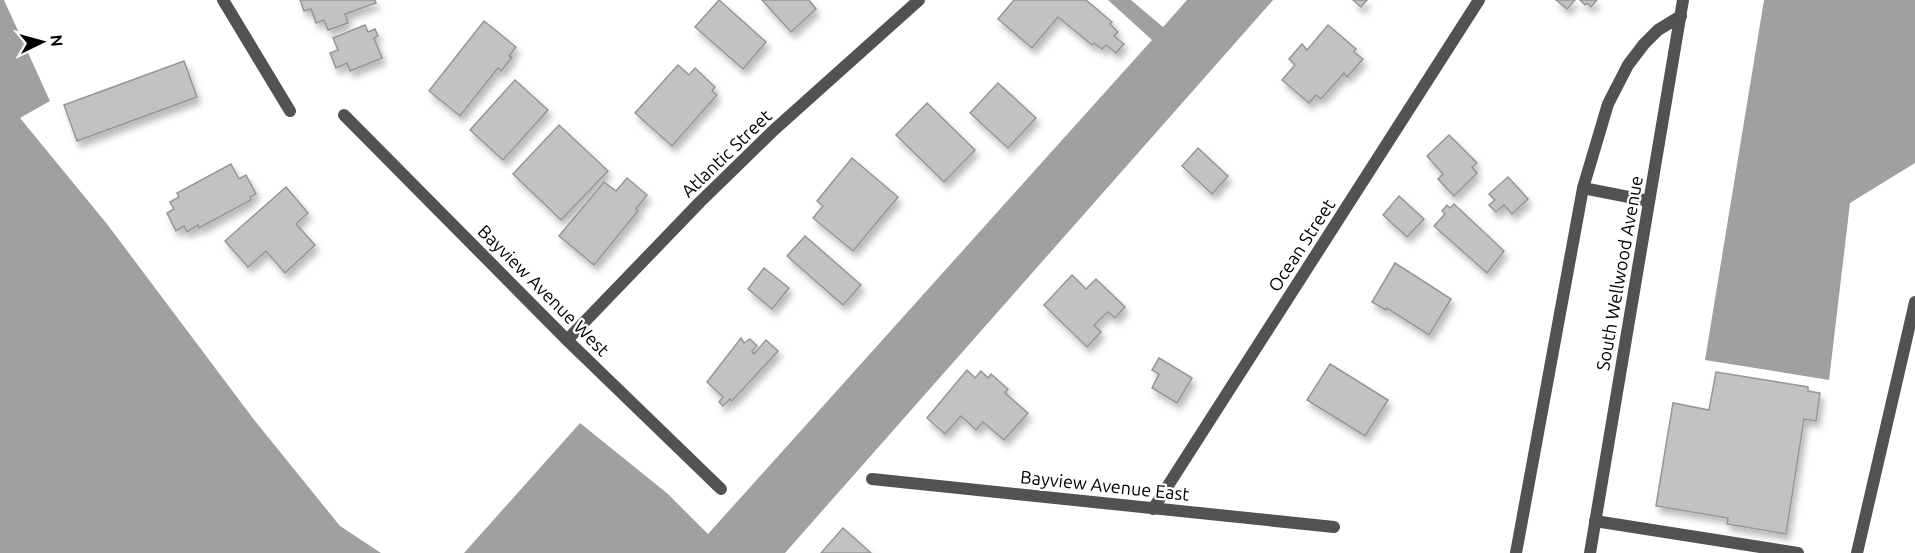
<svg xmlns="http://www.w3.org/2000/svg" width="1915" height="553" font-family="Ubuntu,sans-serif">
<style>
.water{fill:#a0a0a0}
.building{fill:#c2c2c2;stroke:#969696;stroke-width:1.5;filter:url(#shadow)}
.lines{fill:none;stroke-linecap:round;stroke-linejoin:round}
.service{stroke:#525252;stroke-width:12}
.minor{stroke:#525252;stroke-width:12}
.labels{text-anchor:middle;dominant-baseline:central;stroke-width:4.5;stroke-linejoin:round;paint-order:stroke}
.street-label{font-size:18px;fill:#000;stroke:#fff}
</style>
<defs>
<filter id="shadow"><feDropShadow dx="3.5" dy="6" stdDeviation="3" flood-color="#0004"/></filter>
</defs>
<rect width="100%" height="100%" fill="#fff"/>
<g class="water">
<path d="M0 0H4L50 101 20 118 107 224 255 421 340 526 381 553H0Z"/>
<path d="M1108 0H1131L1163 27 1187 0H1273L785 553H464L580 423 668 494 708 534 1152 40Z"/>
<path d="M1764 0H1915V163L1850 203 1829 380 1705 360Z"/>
</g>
<g class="building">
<path d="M300 0H375L376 3 345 14 348 23 328 30 324 20 316 23 311 9 304 11Z"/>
<path d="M719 0 766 42 743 69 695 27Z"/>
<path d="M762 0H809L816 9 791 32Z"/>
<path d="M1014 0H1086L1112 22 1110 24 1118 32 1114 36 1124 44 1116 53 1106 45 1102 49 1094 43 1092 45 1058 17 1032 48 998 19Z"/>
<path d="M1353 0H1367L1361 7Z"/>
<path d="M1556 0H1575L1567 9Z"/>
<path d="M1580 0H1597L1591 7 1587 3 1585 5Z"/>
<path d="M484 21 516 47 509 56 512 57 501 71 498 68 460 116 429 91Z"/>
<path d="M365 25 368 32 375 29 378 36 374 38 382 58 350 71 347 63 336 68 330 53 338 50 333 38Z"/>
<path d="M1328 25 1356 49 1354 52 1363 59 1347 77 1344 73 1321 99 1316 95 1309 103 1282 80 1295 65 1289 59 1302 44 1307 50Z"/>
<path d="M184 61 197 97 77 141 64 105Z"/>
<path d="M678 65 689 75 695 68 715 87 712 91 717 95 672 146 635 113Z"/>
<path d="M515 80 548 110 503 160 470 130Z"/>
<path d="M998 83 1036 118 1008 148 970 113Z"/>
<path d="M927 103 975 150 944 182 896 135Z"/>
<path d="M559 125 608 171 561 220 513 174Z"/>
<path d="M1449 135 1477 163 1472 167 1477 173 1454 196 1438 179 1443 174 1427 156Z"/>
<path d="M1198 148 1228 176 1212 194 1182 166Z"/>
<path d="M852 158 898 197 853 251 813 218 823 206 817 201Z"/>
<path d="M231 164 239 179 246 175 256 194 250 197 251 200 199 228 198 225 187 232 184 226 176 231 167 213 174 209 170 202 179 197 177 193Z"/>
<path d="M1508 177 1528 199 1512 214 1504 205 1496 212 1489 205 1495 200 1489 194Z"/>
<path d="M627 178 647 195 636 209 638 211 594 265 559 236 604 182 616 191Z"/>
<path d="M286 187 308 213 296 224 315 245 285 273 266 251 248 267 225 241Z"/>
<path d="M1399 196 1424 219 1407 237 1383 215Z"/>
<path d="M1454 204 1504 251 1487 273 1434 226 1445 214 1442 211 1447 205 1450 208Z"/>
<path d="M805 236 861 285 843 305 787 256Z"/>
<path d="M1395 263 1451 299 1429 335 1387 308 1386 310 1372 302Z"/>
<path d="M764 268 789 288 772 309 748 289Z"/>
<path d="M1072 275 1086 289 1096 279 1125 307 1115 318 1108 312 1094 325 1101 332 1087 347 1044 305Z"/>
<path d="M741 338 744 343 750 339 757 346 752 351 754 354 766 340 778 351 732 401 730 399 723 406 719 402 723 397 707 382Z"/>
<path d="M1159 358 1192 378 1177 403 1152 388 1159 374 1152 370Z"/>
<path d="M1330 364 1388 400 1365 436 1307 400Z"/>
<path d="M967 370 975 378 981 371 988 378 991 374 1008 389 1005 393 1028 413 1004 440 983 422 976 430 961 416 945 434 927 418Z"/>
<path d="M1716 372 1808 387V391L1820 393 1816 421 1804 419 1786 534 1727 524 1728 518 1656 506 1673 403 1709 410Z"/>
<path d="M843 528 871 553H821Z"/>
</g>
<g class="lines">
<g class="service">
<path d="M1583 188 1649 201"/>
<path d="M1595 521 1798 553"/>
<path d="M1516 553 1583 188 1608 104 1628 65 1644 44 1658 30 1681 16"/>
<path d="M1857 553 1915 302"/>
</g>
<g class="minor">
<path d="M223 0 290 111"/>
<path d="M344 115 567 340 721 489"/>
<path d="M567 340 700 202 775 129 919 0"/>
<path d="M872 479 1334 527"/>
<path d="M1153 509 1479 0"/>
<path d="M1590 553 1683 0"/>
</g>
</g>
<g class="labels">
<g class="street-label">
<text transform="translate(726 153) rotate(-44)">Atlantic Street</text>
<text transform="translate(1301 245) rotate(-57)">Ocean Street</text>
<text transform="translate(1619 273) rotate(-80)">South Wellwood Avenue</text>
<text transform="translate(544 290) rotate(45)">Bayview Avenue West</text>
<text transform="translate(1105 485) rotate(6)">Bayview Avenue East</text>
</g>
</g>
<g transform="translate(42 42) rotate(85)" stroke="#ffffff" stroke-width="4.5" paint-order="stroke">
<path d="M0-4.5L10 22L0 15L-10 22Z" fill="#000000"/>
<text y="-9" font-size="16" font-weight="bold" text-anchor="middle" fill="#000000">N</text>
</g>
</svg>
